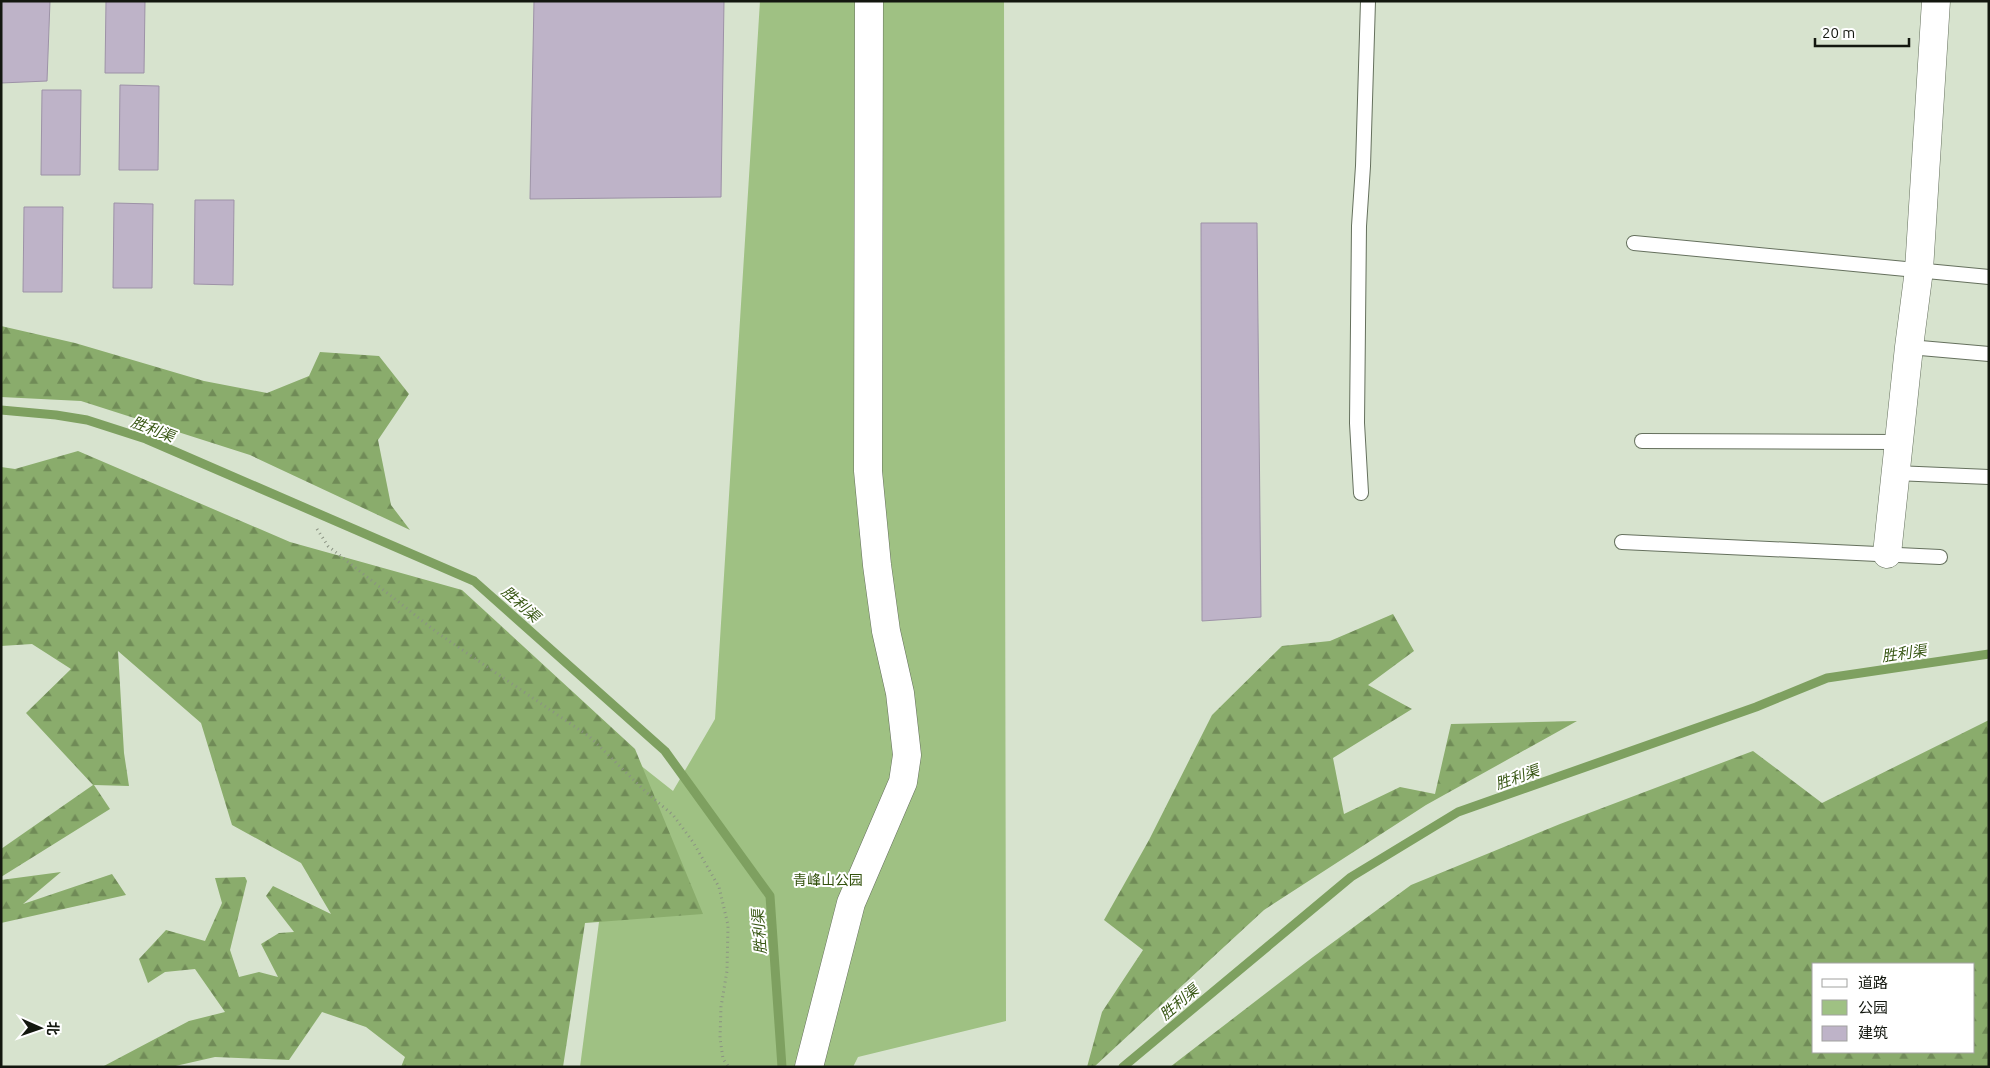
<svg xmlns="http://www.w3.org/2000/svg" width="1990" height="1068" font-family="Ubuntu,'Noto Sans SC',sans-serif">
<style>
.green{fill:#9fc183}
.forest{fill:url(#forest-firs);fill-rule:evenodd}
.lines{fill:none;stroke-linecap:round;stroke-linejoin:round}
.stream{stroke:#7ea060;stroke-width:9}
.building{fill:#beb3c8;stroke:#9d92a7}
.service-casing{stroke:#65705d;stroke-width:16}
.minor-casing{stroke:#65705d;stroke-width:29}
.path{stroke:#8b9383;stroke-width:3;stroke-dasharray:1 4;stroke-linecap:butt}
.service{stroke:#fff;stroke-width:14}
.minor{stroke:#fff;stroke-width:28}
.labels{text-anchor:middle;dominant-baseline:central;stroke-width:4;stroke-linejoin:round;paint-order:stroke}
.park-label{font-size:14px;fill:#33520d;stroke:#fff}
.water-label{font-size:15px;font-style:italic;fill:#385714;stroke:#fff}
</style>
<defs>
<pattern id="forest-firs" width="22" height="20" patternUnits="userSpaceOnUse" patternTransform="scale(1.25)"><rect width="22" height="20" fill="#8aac6c"/><path d="M5 1l3.5 6h-7zM16 11l3.5 6h-7z" fill="#708b57"/></pattern>
</defs>
<rect width="100%" height="100%" fill="#d7e3ce"/>
<path class="green" d="M760 1H1004L1006 1021 858 1057 853 1067H580L610 838 459 622 673 791 715 719Z"/>
<g class="forest">
<path d="M1 326 75 343 204 381 267 393 309 376 320 352 379 356 409 394 378 440 391 505 410 530 250 455 81 401 1 397Z"/>
<path d="M78 451 290 542 462 590 635 749 703 914 585 923 563 1067H401L405 1057 366 1027 322 1012 289 1060 215 1057 171 1067H102L189 1021 225 1012 195 969 165 972 148 983 139 959 166 930 205 941 222 903 215 878 245 877 247 881 230 950 239 977 259 972 278 977 261 944 279 933 294 932 266 896 273 886 331 914 301 863 232 825 201 723 118 651 124 753 129 786 94 785 110 809 1 877V849L93 785 26 713 71 669 32 644 1 646V467L15 469Z"/>
<path d="M1393 614 1414 651 1368 685 1412 709 1333 758 1344 814 1400 787 1435 794 1451 724 1577 721 1426 805 1264 910 1094 1067H1087L1102 1012 1143 950 1104 920 1149 840 1212 715 1282 646 1330 641Z"/>
<path d="M1989 720V1067H1170L1313 957 1411 885 1560 824 1753 751 1822 803ZM1974 964V1052H1814V964Z"/>
<path d="M61 872 23 904 112 874 126 895 1 923V880Z"/>
</g>
<g class="lines">
<g class="stream">
<path d="M1 410 56 415 87 420 146 439 474 581 665 751 770 896 782 1067"/>
<path d="M1123 1067 1351 877 1458 812 1756 707 1827 678 1989 654"/>
</g>
</g>
<g class="building">
<path d="M1 1H50L47 81 1 83Z"/>
<path d="M106 1H145L144 73H105Z"/>
<path d="M534 1H724L721 197 530 199Z"/>
<path d="M120 85 159 86 158 170H119Z"/>
<path d="M42 90H81L80 175H41Z"/>
<path d="M195 200H234L233 285 194 284Z"/>
<path d="M114 203 153 204 152 288H113Z"/>
<path d="M24 207H63L62 292H23Z"/>
<path d="M1201 223H1257L1261 617 1202 621Z"/>
</g>
<g class="lines">
<g class="service-casing">
<g id="service">
<path d="M1634 243 1989 277"/>
<path d="M1909 347 1989 354"/>
<path d="M1642 441 1898 442"/>
<path d="M1895 473 1989 477"/>
<path d="M1361 493 1357 423 1359 226 1363 166 1368 1"/>
<path d="M1622 542 1940 557"/>
</g>
</g>
<g class="minor-casing">
<g id="minor">
<path d="M1887 554 1909 347 1919 270 1936 1"/>
<path d="M809 1067 851 903 903 782 907 755 900 693 886 631 877 565 868 471 869 1"/>
</g>
</g>
<path class="path" d="M317 529 328 546 439 634 590 737 647 793 673 815 693 842 719 887 728 925 727 971 721 1007 720 1038 723 1059 729 1067"/>
<use href="#service" class="service"/>
<use href="#minor" class="minor"/>
</g>
<g class="labels">
<g class="park-label">
<text x="828" y="880">青峰山公园</text>
</g>
<g class="water-label">
<text transform="translate(153 429) rotate(21)">胜利渠</text>
<text transform="translate(521 604) rotate(42)">胜利渠</text>
<text transform="translate(1904 653) rotate(-8)">胜利渠</text>
<text transform="translate(1517 777) rotate(-19)">胜利渠</text>
<text transform="translate(759 932) rotate(-94)">胜利渠</text>
<text transform="translate(1179 1002) rotate(-40)">胜利渠</text>
</g>
</g>
<rect width="1990" height="1068" fill="none" stroke="#13170f" stroke-width="5"/>
<rect x="1812" y="963" width="162" height="90" fill="#ffffff" stroke="#a1a29f"/>
<rect x="1822" y="979" width="25" height="8" fill="#ffffff" stroke="#a1a29f"/>
<text x="1858" y="988" font-size="15" fill="#13170f">道路</text>
<rect x="1822" y="1000" width="25" height="15" fill="#9fc183" stroke="#a1a29f"/>
<text x="1858" y="1013" font-size="15" fill="#13170f">公园</text>
<rect x="1822" y="1026" width="25" height="15" fill="#beb3c8" stroke="#a1a29f"/>
<text x="1858" y="1038" font-size="15" fill="#13170f">建筑</text>
<g transform="translate(40 1028) rotate(92)" stroke="#ffffff" stroke-width="4" paint-order="stroke">
<path d="M0-4L9 19L0 12L-9 19Z" fill="#13170f"/>
<text y="-8" font-size="14" font-weight="bold" text-anchor="middle" fill="#13170f">北</text>
</g>
<path d="M1815 38v8h94v-8" fill="none" stroke="#13170f" stroke-width="2.5"/>
<text x="1822" y="38" font-size="15" fill="#13170f" stroke="#ffffff" stroke-width="4" paint-order="stroke">20 m</text>
</svg>
